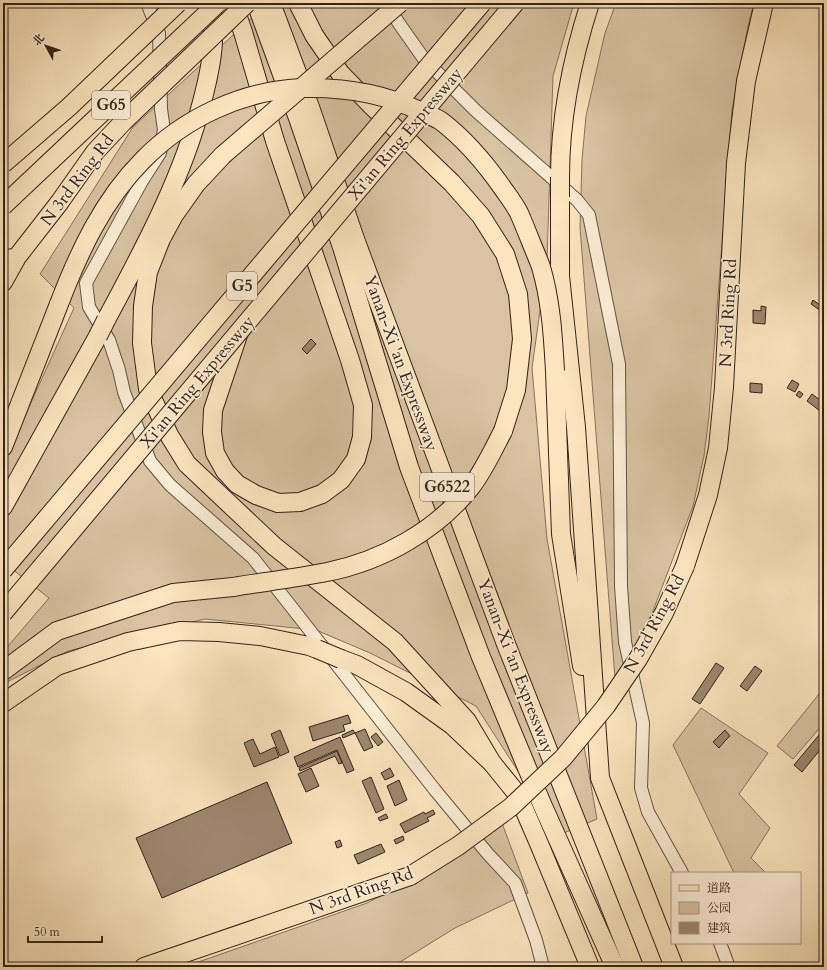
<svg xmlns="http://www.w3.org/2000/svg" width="827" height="970" font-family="Cardo,'Noto Serif SC',serif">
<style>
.green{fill:#d9c3a2;stroke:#87725c}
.building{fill:#9c876e;stroke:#352217}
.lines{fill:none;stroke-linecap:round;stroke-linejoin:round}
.minor-casing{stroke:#665241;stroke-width:14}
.major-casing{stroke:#352217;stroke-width:18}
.highway-casing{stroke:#352217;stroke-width:20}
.minor{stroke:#fcedd5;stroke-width:12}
.major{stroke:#fbe4be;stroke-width:16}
.highway{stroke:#fbe4be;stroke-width:18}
.highway-bridge-casing{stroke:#352217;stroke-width:20;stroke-linecap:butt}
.highway-bridge{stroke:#fbe4be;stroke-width:18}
.labels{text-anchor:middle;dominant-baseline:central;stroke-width:3;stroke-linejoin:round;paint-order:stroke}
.shield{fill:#fcedd5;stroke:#715f50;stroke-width:1}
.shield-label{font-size:16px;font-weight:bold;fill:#352217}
.street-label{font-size:17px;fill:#352217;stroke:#fcedd5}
</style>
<rect width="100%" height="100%" fill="#fbe4be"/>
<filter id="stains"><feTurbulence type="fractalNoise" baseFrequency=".005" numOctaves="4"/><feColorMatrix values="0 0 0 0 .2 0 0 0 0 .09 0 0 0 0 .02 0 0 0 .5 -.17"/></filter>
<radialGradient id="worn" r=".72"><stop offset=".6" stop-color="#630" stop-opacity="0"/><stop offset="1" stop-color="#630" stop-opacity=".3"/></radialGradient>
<g class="green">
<path d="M268 3H574L553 76 547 260 532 368 547 539 597 819 559 835 476 706 370 653 316 630 205 619 68 651 7 682 3 675V652L49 598 3 562V464L74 308 40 274 133 127Z"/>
<path d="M616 3H754L748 26 732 110 709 416 704 456 693 506 653 611 638 641 615 678 580 227 582 160 586 116 605 33Z"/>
<path d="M824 688V723L793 759 777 746Z"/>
<path d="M701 708 768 753 739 794 770 828 751 858 766 873H734L673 745Z"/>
<path d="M502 823 528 893 455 928 392 967H184L367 903 447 862Z"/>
</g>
<g class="building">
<path d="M813 300 820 305 823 301 824 302V313L811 304Z"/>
<path d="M761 306 766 307 765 324 753 323V310L761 311Z"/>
<path d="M311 339 316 344 307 354 302 349Z"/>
<path d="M792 380 799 384 795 392 787 388Z"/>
<path d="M750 383 762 384V393L750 392Z"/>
<path d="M799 391 803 394 800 398 796 395Z"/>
<path d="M812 394 824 403V414L807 401Z"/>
<path d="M824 547V568L820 567Z"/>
<path d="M716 663 724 668 700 704 692 699Z"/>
<path d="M755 666 762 671 747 691 740 686Z"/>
<path d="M348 715 351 723 343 725 345 731 313 741 309 727Z"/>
<path d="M365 729 373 747 364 751 355 733Z"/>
<path d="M824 729V745L802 772 794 765Z"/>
<path d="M280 730 289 752 280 756 271 734Z"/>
<path d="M353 730 355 733 343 738 342 735Z"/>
<path d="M725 730 730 736 725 741 719 748 713 742Z"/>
<path d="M376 733 383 742 378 746 371 737Z"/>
<path d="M340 737 354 770 347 773 337 750 298 767 294 757Z"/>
<path d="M253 739 260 754 275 747 279 757 254 767 244 743Z"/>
<path d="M337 751 342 763 339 764 335 756 300 771 299 768Z"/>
<path d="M311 768 319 786 306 792 298 774Z"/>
<path d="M390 768 394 776 385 780 381 773Z"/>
<path d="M371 777 384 809 376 813 362 781Z"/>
<path d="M399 780 407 800 395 806 387 786Z"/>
<path d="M267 782 292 843 162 898 136 838Z"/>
<path d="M433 810 435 814 427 818 429 821 405 833 400 824 424 812 425 814Z"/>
<path d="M386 814 388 818 380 821 378 818Z"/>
<path d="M403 836 404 840 396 844 394 840Z"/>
<path d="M340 840 342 846 337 848 335 842Z"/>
<path d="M381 844 385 852 358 864 354 855Z"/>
</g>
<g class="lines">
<g class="minor-casing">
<g id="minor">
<path d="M147 3 159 33 161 109 164 130 160 153 142 181 86 283 89 307 109 340 119 370 124 392 150 461 170 485 253 558 435 790 488 854 515 883 536 940 543 967"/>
<path d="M388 5 398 22 424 59 475 110 577 200 589 215 619 364 621 586 625 642 643 723 641 788 648 812 682 873"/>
<path d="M720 943 729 967"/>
</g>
</g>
<g class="major-casing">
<path id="major" d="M3 258 17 257"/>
</g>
<g class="highway-casing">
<g id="highway">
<path d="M233 3 243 32 275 141 350 360 363 405 362 437 356 459 341 480 322 494 300 502 278 503 256 495 237 484 225 471 215 453 212 432 213 410 239 332"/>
<path d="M256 3 298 118 342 247 409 467 481 657 542 804 615 967"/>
<path d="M271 3 311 110 355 239 506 644 634 967"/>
<path d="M298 3 314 35 340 73 371 105 452 183 481 216 505 254 518 294 522 339 516 390 503 431"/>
<path d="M223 155 196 184 174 215 161 239 148 272 143 306 142 343 148 389 169 435 187 464 274 546 395 642 467 721 492 763"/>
<path d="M560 177C560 118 572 59 590 3"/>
<path d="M560 197V276L576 427 600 778 674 967"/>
<path d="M3 282 17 257 59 203"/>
<path d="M106 320C143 251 182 179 202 102 207 83 212 62 213 42 213 29 212 16 211 3"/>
<path d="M555 371 561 534 582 666"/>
<path d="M3 447 59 304"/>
<path d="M3 507 98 336"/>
<path d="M685 566 708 495 718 448 724 387 736 163 746 81 764 3"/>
<path d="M341 659 357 665 406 692 452 725 492 763 518 795 540 846 590 967"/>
<path d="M3 671 57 631 173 593 233 587"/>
<path d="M3 703 57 666 128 642 180 631 219 632 260 636 309 646 317 649"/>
<path d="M144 967 410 876"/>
</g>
</g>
<use href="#minor" class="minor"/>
<use href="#major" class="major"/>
<use href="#highway" class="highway"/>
<g class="highway-bridge-casing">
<g id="highway-bridge">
<path d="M223 155 400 3"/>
<path d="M3 164 69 107 178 3"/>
<path d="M560 177V197"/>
<path d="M59 203 95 152 123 122 247 3"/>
<path d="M3 206 218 3"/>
<path d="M59 304C79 252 103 200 143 160 184 118 243 90 303 88 343 87 383 93 420 111 427 114 435 117 441 121 466 140 486 164 504 190 509 197 515 205 519 213 523 222 527 232 531 242 534 250 538 258 541 267 551 301 553 336 555 371"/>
<path d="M98 336 106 320"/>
<path d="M3 570 482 3"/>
<path d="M233 587C264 582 296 578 327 572 382 561 436 531 471 487 484 470 493 450 503 431"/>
<path d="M3 613 515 3"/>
<path d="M317 649 341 659"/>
<path d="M410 876 458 846 511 807 563 758 606 706 638 659 664 613 685 566"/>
</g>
</g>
<use href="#highway-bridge" class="highway-bridge"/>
</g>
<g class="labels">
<g class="shield">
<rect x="92" y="91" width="38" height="28" rx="3"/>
<rect x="227" y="272" width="30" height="28" rx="3"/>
<rect x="420" y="473" width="54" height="28" rx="3"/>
</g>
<g class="shield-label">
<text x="111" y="105">G65</text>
<text x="242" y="286">G5</text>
<text x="447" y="487">G6522</text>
</g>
<g class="street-label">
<text transform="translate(405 134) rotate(-50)">Xi'an Ring Expressway</text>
<text transform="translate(77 180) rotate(-53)">N 3rd Ring Rd</text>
<text transform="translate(728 313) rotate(-87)">N 3rd Ring Rd</text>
<text transform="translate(401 363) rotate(70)">Yanan-Xi 'an Expressway</text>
<text transform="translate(197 382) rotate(-50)">Xi'an Ring Expressway</text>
<text transform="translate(654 624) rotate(-62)">N 3rd Ring Rd</text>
<text transform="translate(516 666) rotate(69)">Yanan-Xi 'an Expressway</text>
<text transform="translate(361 891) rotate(-20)">N 3rd Ring Rd</text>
</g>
</g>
<rect width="827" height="970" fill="none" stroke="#fbe4be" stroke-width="16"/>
<rect x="4" y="4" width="819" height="962" fill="none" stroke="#352217" stroke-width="2"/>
<rect x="8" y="8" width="811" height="954" fill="none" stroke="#352217"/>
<rect x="671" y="872" width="130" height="72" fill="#fcedd5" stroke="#ac9c89"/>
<rect x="679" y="885" width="20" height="6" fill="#fbe4be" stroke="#ac9c89"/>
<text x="707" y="892" font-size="12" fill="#352217">道路</text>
<rect x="679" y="902" width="20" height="12" fill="#d9c3a2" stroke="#ac9c89"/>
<text x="707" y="912" font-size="12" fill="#352217">公园</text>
<rect x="679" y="922" width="20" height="12" fill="#9c876e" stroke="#ac9c89"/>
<text x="707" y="932" font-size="12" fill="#352217">建筑</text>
<g transform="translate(46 46) rotate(310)" stroke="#fcedd5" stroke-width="3" paint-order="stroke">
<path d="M0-3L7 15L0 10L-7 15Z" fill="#352217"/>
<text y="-6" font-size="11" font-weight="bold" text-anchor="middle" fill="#352217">北</text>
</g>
<path d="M28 936v6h74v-6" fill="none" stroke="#352217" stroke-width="2"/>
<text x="34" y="936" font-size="12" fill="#352217" stroke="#fcedd5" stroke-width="3" paint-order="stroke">50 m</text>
<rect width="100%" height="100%" filter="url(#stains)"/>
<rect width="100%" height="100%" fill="url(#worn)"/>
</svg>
